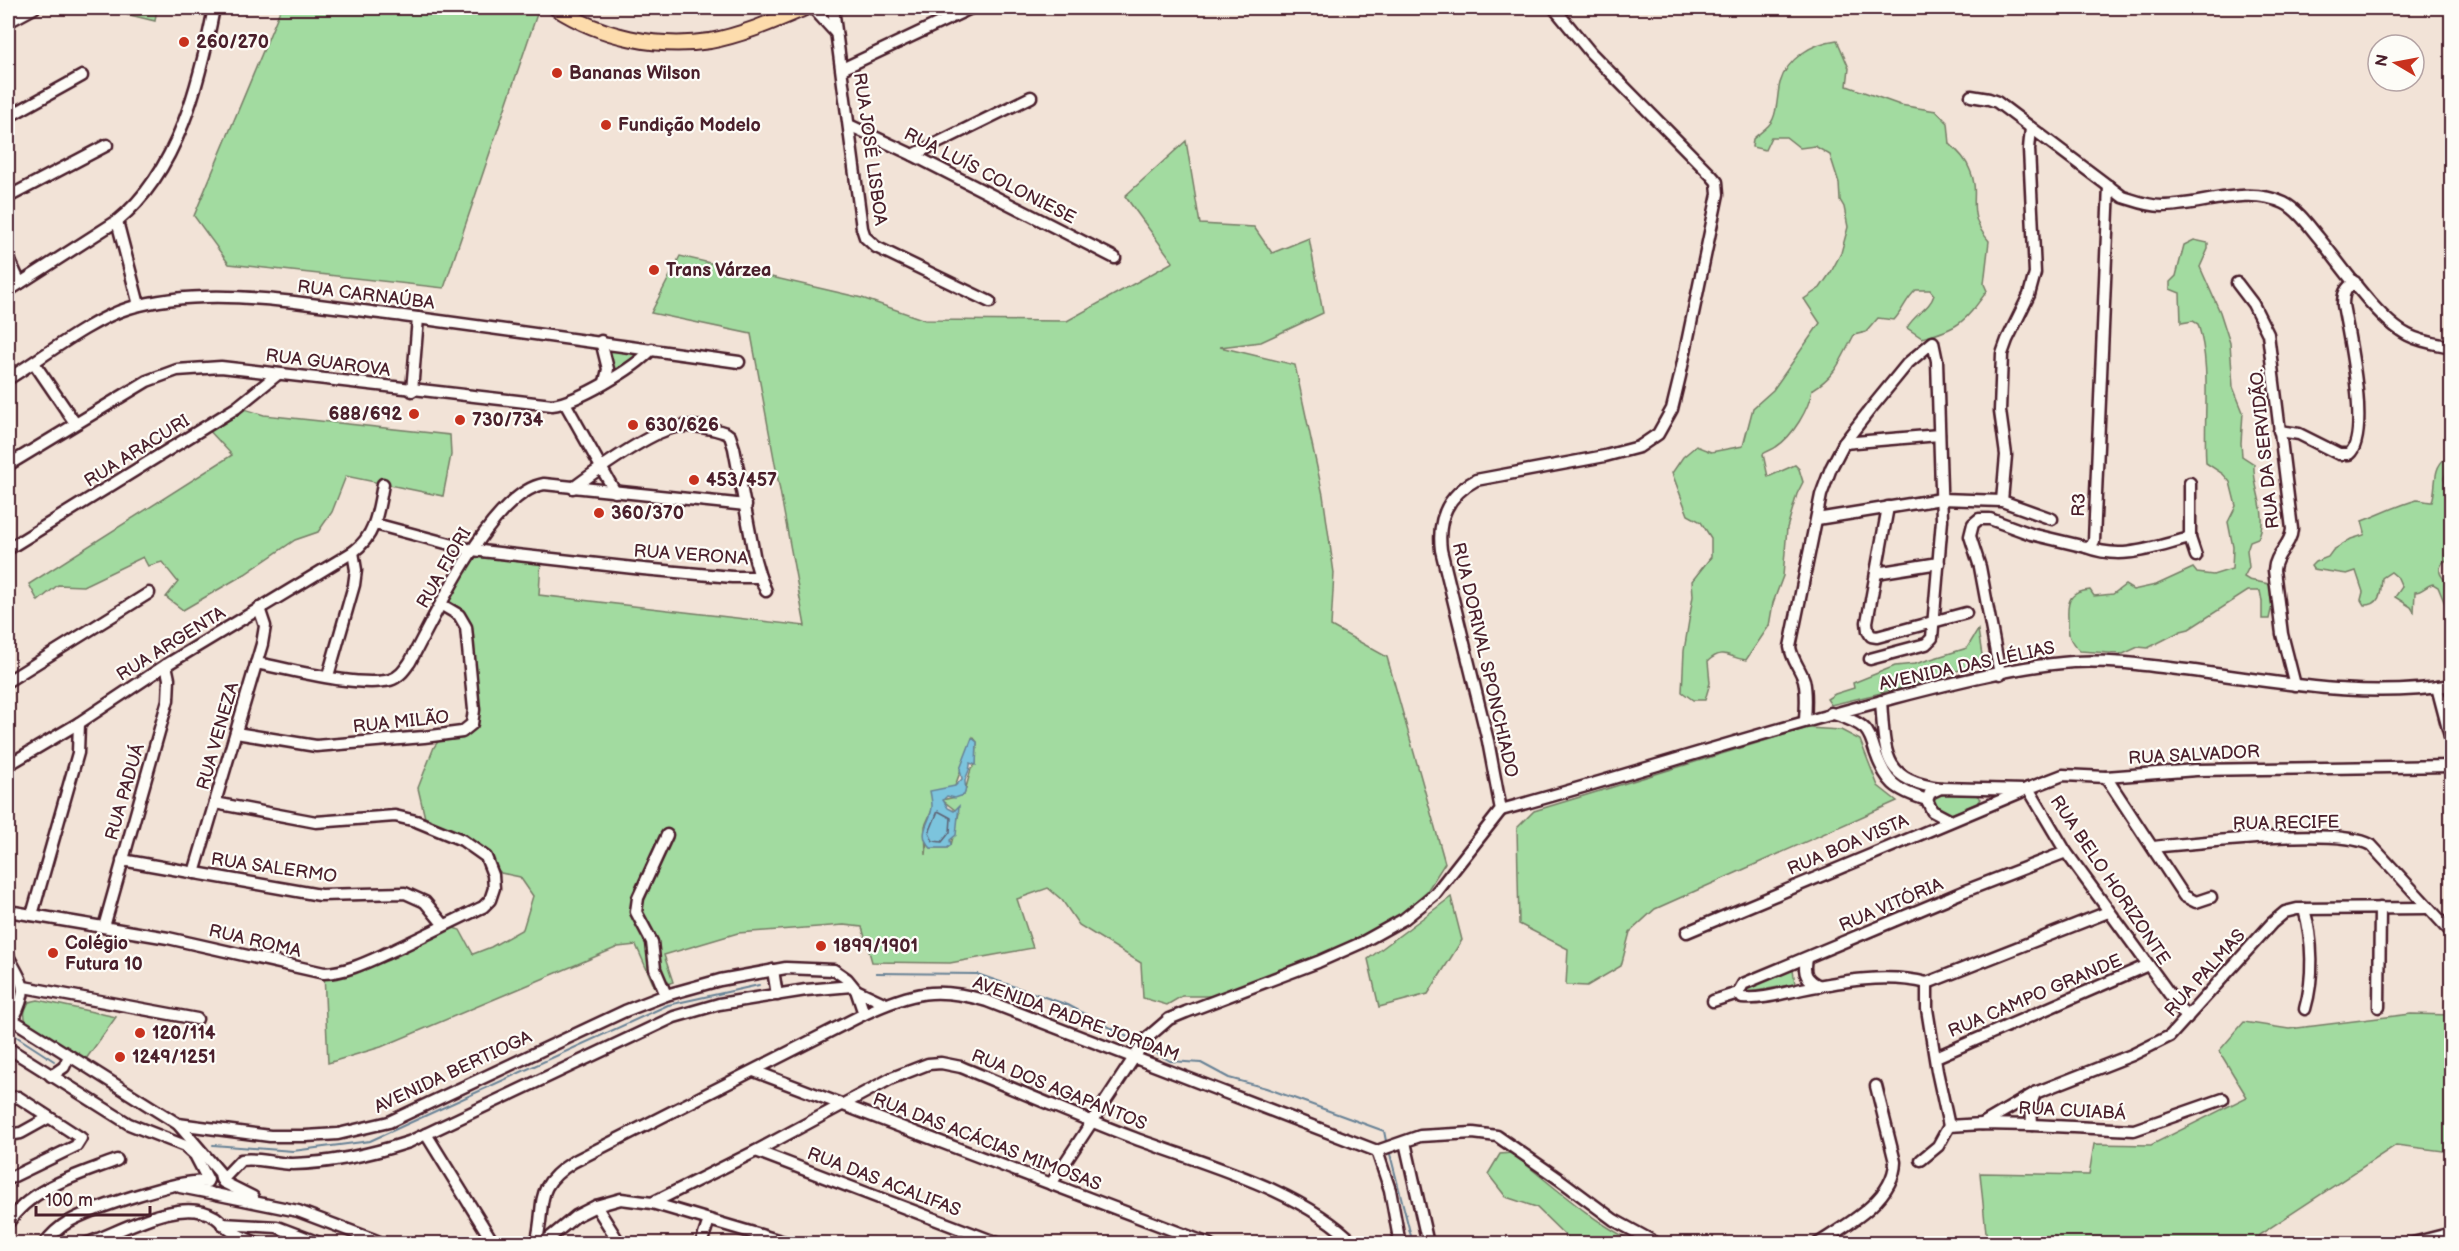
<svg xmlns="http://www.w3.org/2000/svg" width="2459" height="1251" font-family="'Balsamiq Sans',sans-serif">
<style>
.green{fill:#a2dba0;stroke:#767d66;stroke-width:1.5;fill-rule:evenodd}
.water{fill:#7cc4dd;stroke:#688296;stroke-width:1.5}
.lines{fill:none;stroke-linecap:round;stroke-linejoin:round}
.shore{stroke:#5e6172;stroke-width:1.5}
.stream{stroke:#688296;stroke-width:2}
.minor-casing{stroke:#4a1f2b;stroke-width:15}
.major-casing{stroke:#4a1f2b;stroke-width:18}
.minor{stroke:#fdfcf7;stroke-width:10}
.major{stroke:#fddcac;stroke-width:14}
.poi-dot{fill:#c8321e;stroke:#fdfcf7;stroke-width:2}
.labels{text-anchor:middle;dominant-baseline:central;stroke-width:4.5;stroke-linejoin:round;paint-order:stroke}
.poi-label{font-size:18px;font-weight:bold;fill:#4a1f2b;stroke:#fdfcf7;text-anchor:start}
.street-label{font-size:18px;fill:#4a1f2b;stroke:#fdfcf7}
</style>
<rect width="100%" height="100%" fill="#f2e3d7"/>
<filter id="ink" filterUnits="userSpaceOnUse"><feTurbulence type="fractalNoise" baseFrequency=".0167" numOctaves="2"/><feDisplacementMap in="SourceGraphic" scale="12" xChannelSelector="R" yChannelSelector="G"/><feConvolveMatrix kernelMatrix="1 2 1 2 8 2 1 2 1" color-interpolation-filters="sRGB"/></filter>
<g filter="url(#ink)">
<g class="green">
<path d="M113 8H157L155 21 114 11Z"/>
<path d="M281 8H532L537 14 444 288 229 264 194 216Z"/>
<path d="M1837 40 1849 68 1847 86 1900 105 1936 111 1948 123 1950 144C1958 152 1966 159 1970 170 1982 196 1963 211 1989 241L1984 284 1987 291C1965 321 1960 329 1922 338L1907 328C1914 314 1930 309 1934 295L1930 290H1916C1906 299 1903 310 1894 320L1878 318 1866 332 1854 335C1841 359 1837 375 1812 390 1809 409 1793 436 1776 447 1772 450 1767 451 1763 454L1768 477 1795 465 1799 469 1803 482 1797 494 1787 528 1783 576 1773 603 1769 626 1746 660C1728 658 1724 647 1708 661L1710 683 1705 700H1693L1682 692 1684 651 1693 596 1692 581 1711 557V538L1701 522 1688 515 1672 473 1683 457 1696 446 1711 452 1743 446 1753 408 1773 390 1820 323 1804 299 1820 288 1831 272 1841 253 1848 227 1844 207 1840 200 1839 183 1830 155 1815 146 1800 148 1786 137H1771L1765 150 1752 147 1753 139C1759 133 1770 127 1773 119 1778 108 1777 94 1780 83 1787 58 1813 43 1837 40Z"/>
<path d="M1186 141 1200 224 1254 227 1272 253 1309 238 1323 313 1261 342 1220 347 1295 365 1323 495 1334 573 1331 626 1387 657 1445 863 1427 891 1379 933 1224 996H1182L1167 1005 1143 998 1141 963 1079 925 1062 900 1048 888 1017 899 1033 948 950 963 872 962 862 927 844 925 738 933 664 955 673 982 655 988 636 945 618 947 381 1047 328 1063 324 973 343 976 355 968 444 925 460 930 473 954 491 947 523 929 533 896 520 877 501 873 486 857 437 830 425 818 418 788 434 747 443 735 472 724 466 627 442 605 472 550 541 558 539 595 805 626 751 334 651 313 680 256 862 298 925 320 1067 321 1173 262 1125 196ZM973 737 977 742 976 764 971 769 964 795 942 800 959 813 951 845 947 848H931L927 844 926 855 925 826 933 808 955 786Z"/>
<path d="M2194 240 2208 243V249L2200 267 2220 312 2230 343 2233 387 2243 412 2241 443 2242 456 2254 464C2252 488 2270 515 2258 538L2250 541 2247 550 2249 567 2244 577 2249 580 2269 584 2274 597 2269 619H2262V601L2260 591H2248L2189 629 2181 631 2148 648 2138 647 2123 654 2080 651C2068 640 2068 634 2068 618 2067 600 2070 592 2090 590L2094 596 2113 594 2125 585 2133 590 2156 585 2193 568 2197 573 2213 575 2232 569 2233 547 2228 522 2236 506 2230 482 2223 474 2206 463C2203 417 2212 368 2198 324L2193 321 2181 323 2180 293 2170 289V282L2176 276 2184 245Z"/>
<path d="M614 349 634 352C636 363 622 367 614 372L610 367 608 350Z"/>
<path d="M241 408 264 415 450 435 451 455 443 496 346 476 332 512 318 532 295 540 245 574 183 610 166 597 178 582 162 562 148 566 143 557 83 586 58 585 38 601 29 584 232 455 206 427Z"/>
<path d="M2445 459 2450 464 2444 478 2446 484 2451 485V563L2447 560 2443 562C2434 575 2446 578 2451 589 2453 596 2452 608 2451 615L2450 616 2438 587 2433 584C2426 585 2423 592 2415 592L2414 612 2411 607 2395 597 2402 587 2398 578 2391 572 2382 578C2381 592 2381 606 2364 605L2361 600 2363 592 2356 571 2347 574 2313 569 2311 566 2315 562 2328 557 2333 550 2351 539 2364 535 2365 532 2362 521C2381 514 2398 505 2417 500 2421 500 2428 502 2432 502 2437 487 2432 468 2445 459Z"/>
<path d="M1978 630 1982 655 1979 664 1902 688 1831 705 1827 699 1835 694 1854 688 1853 683 1895 666 1915 664 1967 648Z"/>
<path d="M1807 728 1841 730 1860 740 1878 786 1897 801 1655 909 1630 932 1621 966 1587 986 1566 985 1568 949 1519 924 1517 828 1534 811Z"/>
<path d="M1939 792 1975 794 1981 799 1979 802 1949 815 1939 814 1930 797Z"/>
<path d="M1451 897 1462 940 1428 994 1379 1007 1368 959Z"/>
<path d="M1791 968 1793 970 1795 984 1744 993 1743 987Z"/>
<path d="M38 1000 116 1017 86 1059 27 1024C23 1015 24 1010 29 1002Z"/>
<path d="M2411 1014 2451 1015V1152L2396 1145 2259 1235 2255 1243H1987L1980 1173 2089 1175 2094 1144 2151 1145 2247 1097 2219 1051 2244 1022 2289 1029Z"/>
<path d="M1512 1153C1547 1181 1598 1227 1638 1243H1573L1536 1207 1506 1197 1488 1174 1500 1154Z"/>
</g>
<path class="water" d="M972 738 977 742 976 765 970 763C971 770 966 775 965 781 965 787 967 789 964 795L955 798 947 796 943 800 948 808 954 811 959 806 956 835 950 840 951 845 947 848H931C915 833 932 822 932 806 932 802 931 796 930 791L955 786 962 779 960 769Z"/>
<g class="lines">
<path class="shore" d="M938 811 951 818 950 832 942 842 933 841 929 833Z"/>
<g class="stream">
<path d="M876 973 977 974 1068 1005 1135 1041"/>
<path d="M8 1031 54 1061"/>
<path d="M1156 1053 1170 1061 1201 1063 1229 1078 1266 1088 1384 1131 1386 1141"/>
<path d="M213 1145 293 1151 370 1141 668 1005 759 985"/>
<path d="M1390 1154 1413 1244"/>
</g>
<g class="minor-casing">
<g id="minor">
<path d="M813 8 835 32"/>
<path d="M833 8 862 228 865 237 876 247 990 302"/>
<path d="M8 22 34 8"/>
<path d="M842 69 971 8"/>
<path d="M1971 96 1989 99 1997 102 2123 197C2136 201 2148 206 2162 206 2201 206 2246 185 2284 203 2298 210 2309 226 2319 238 2342 266 2377 319 2408 335 2421 342 2437 344 2452 347"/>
<path d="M8 117 82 76"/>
<path d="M849 125 913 155 1115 258"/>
<path d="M913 155 1031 97"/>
<path d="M8 197 107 145"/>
<path d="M117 221 139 305"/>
<path d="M8 257 20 283"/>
<path d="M2237 283 2253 304 2268 334 2292 529C2291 546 2275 553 2274 570L2282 634 2295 685"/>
<path d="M8 291 117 221C178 172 200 81 214 8"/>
<path d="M601 341 608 369 605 382"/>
<path d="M34 363 75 423"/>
<path d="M8 379C42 358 92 319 129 308 212 283 317 306 403 316 515 331 627 346 739 362"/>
<path d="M412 391 418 318"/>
<path d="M565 403 615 492"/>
<path d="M2279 431 2299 434 2339 454H2349C2371 436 2348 332 2343 305 2343 294 2345 288 2355 282"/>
<path d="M1844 443 1939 435"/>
<path d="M8 465 147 381 177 370 221 367 552 405C577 402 634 369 652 349"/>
<path d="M2190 483V538L2196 556"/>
<path d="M2002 501 2006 455 2000 411 2002 354 2007 340 2029 295 2035 273 2029 149 2031 128"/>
<path d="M1888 507 1867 622 1868 631 1871 636 1877 637 1966 613"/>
<path d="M1817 519 1941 499 2002 501 2052 519"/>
<path d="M375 524 472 550 643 569 732 577H760L755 560 734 448 730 436 726 433C712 428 691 424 676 427 650 432 596 471 573 488"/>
<path d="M2086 547C2123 561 2154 547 2190 538"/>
<path d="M8 549 236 408 278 374"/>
<path d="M1876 573 1939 563"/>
<path d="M760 577 766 591"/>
<path d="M256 663C291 669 357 688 390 680 400 677 405 669 410 662 435 616 491 493 544 484L746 505"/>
<path d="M2000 674 1980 567 1970 536 1973 524 1979 519H1990L2031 534 2086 547 2091 546 2094 541 2109 186"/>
<path d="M328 676 354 585 356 570 353 552C376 535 378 511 383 484"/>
<path d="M8 681 149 593"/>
<path d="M2437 687 2452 744"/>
<path d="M1881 701C1885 753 1882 781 1941 788"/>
<path d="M1831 713C1842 717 1856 720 1865 729 1870 734 1873 744 1875 751 1886 783 1895 790 1927 800"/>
<path d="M1805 720C1806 707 1807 693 1804 680 1800 668 1792 660 1790 647L1821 495 1831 468 1844 443 1872 407 1908 363 1933 342 1937 361 1942 520 1932 638 1926 644 1870 659"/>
<path d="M236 733 316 746 424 737 462 732 472 724 474 710 466 627 459 615 442 605"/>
<path d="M8 765 79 723 166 665 353 552"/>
<path d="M2106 777 2184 896 2196 902 2211 897"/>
<path d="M2028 788 2066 852 2187 1018"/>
<path d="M1927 800 1930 793 1941 788 2024 790 2063 775 2106 777 2196 770 2452 766"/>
<path d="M1927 800 1932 811 1949 820"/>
<path d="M1501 810C1630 775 1757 733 1886 700 1944 685 2015 666 2073 662 2106 660 2138 664 2170 668 2264 679 2358 701 2452 685"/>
<path d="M2153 847C2196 843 2339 826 2371 845L2452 933"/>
<path d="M2066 852 1965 891 1743 984 1738 993 1742 998C1761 1000 1783 993 1802 989 1842 981 1887 973 1927 983L2108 912"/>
<path d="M122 860 320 895 405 893 425 902 444 925"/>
<path d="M194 873 262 644 265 626 259 608"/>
<path d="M2304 909C2313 940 2314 978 2305 1009"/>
<path d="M8 911 168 938 324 973C350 972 371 960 394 950 424 936 453 921 483 907L490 900 494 888 493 875 486 857 462 840 416 821 395 816 316 822 215 803"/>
<path d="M32 915 78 753 79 723"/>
<path d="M104 927 168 700 169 679 166 665"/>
<path d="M1687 932 2021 792"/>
<path d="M8 956C24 986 29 987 13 1020"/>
<path d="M1806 959C1803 973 1806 980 1820 986"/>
<path d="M773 970 777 995"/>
<path d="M24 987 197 1019"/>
<path d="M856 990 886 1004"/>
<path d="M666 995 655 969 652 942 636 912 638 898 667 835"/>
<path d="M1713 1001 1738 993"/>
<path d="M2379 1007 2380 908"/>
<path d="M8 1017 178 1124 270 1136H306L338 1134 389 1122 625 1011 666 995 720 980 786 968 834 970 847 979 856 990 864 1014"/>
<path d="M8 1048 129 1124 185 1146 195 1155 208 1180"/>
<path d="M1936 1057 2148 965"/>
<path d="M754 1071 1209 1244"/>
<path d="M51 1076 64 1067 69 1056"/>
<path d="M8 1099 18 1097 81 1138 76 1146 8 1179"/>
<path d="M178 1124 220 1173 221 1179"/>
<path d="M1982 1124 2035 1093 2132 1055 2170 1036 2272 923 2285 912 2297 909 2428 908"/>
<path d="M2032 1125 2031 1104 2035 1093"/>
<path d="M1949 1126 1982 1124 2032 1125 2134 1130 2223 1099"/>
<path d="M426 1134 494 1244"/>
<path d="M8 1135 21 1133 48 1118"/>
<path d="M1405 1142 1428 1244"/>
<path d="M756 1151 1000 1244"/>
<path d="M1377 1151 1420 1136 1473 1133 1497 1136 1559 1179 1614 1220 1658 1244"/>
<path d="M1921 1160 1938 1146 1949 1126 1937 1071 1927 1009V983"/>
<path d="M222 1180 241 1160C258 1157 276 1164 293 1164 331 1163 372 1154 409 1142L674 1017 719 1004 806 990 852 986"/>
<path d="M223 1182 253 1197"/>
<path d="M1051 1184 1147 1038 1169 1019 1186 1012 1318 962 1361 943 1404 919 1435 894 1501 810 1488 741 1441 550C1437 518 1448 495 1476 480L1605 456 1639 447 1658 434 1672 409 1680 376 1718 194 1717 182 1711 175 1591 53 1554 8"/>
<path d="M180 1187 211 1193"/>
<path d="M215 1194 298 1211 385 1244"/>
<path d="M652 1203 756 1151 892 1078 928 1064 941 1063 961 1067C1019 1091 1076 1116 1134 1138 1206 1165 1301 1189 1355 1244"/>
<path d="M596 1206 620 1244"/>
<path d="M8 1223C31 1187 79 1175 117 1160"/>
<path d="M222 1224 277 1227 322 1244"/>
<path d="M44 1244C51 1235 58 1228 68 1222 91 1209 183 1177 207 1182"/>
<path d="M85 1244C119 1233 179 1195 215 1217 221 1221 226 1228 233 1232 241 1237 250 1240 259 1244"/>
<path d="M536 1244C547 1203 531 1189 573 1162L864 1014C912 992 936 986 987 1001L1377 1151 1390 1190 1400 1244"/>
<path d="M542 1244 576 1216 596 1206 621 1199 652 1203 791 1244"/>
<path d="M701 1244 709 1220"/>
<path d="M1817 1244C1845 1226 1894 1200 1895 1162L1876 1086"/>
<path d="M2409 1244 2452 1233"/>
</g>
</g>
<g class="major-casing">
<path id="major" d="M556 8C601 37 657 49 710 41 743 35 774 21 805 8"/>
</g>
<use href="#minor" class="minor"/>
<use href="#major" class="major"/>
</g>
</g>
<g class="poi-dot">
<circle cx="184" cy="42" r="6"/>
<circle cx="557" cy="73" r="6"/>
<circle cx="606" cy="125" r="6"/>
<circle cx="654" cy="270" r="6"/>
<circle cx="414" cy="414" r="6"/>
<circle cx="460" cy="420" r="6"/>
<circle cx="633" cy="425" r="6"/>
<circle cx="694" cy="480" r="6"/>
<circle cx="599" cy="513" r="6"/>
<circle cx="821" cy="946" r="6"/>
<circle cx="53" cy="953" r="6"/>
<circle cx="140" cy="1033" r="6"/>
<circle cx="120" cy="1057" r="6"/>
</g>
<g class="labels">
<g class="poi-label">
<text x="196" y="42">260/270</text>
<text x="569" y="73">Bananas Wilson</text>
<text x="618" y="125">Fundição Modelo</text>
<text x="666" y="270">Trans Várzea</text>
<text x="402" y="414" text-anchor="end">688/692</text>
<text x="472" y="420">730/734</text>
<text x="645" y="425">630/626</text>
<text x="706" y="480">453/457</text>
<text x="611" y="513">360/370</text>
<text x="65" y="943">Colégio<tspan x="65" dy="21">Futura 10</tspan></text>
<text x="833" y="946">1899/1901</text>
<text x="152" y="1033">120/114</text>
<text x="132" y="1057">1249/1251</text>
</g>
<g class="street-label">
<text transform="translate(870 149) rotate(82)">RUA JOSÉ LISBOA</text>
<text transform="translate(990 176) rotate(27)">RUA LUÍS COLONIESE</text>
<text transform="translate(366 295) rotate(7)">RUA CARNAÚBA</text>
<text transform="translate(328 363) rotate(7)">RUA GUAROVA</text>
<text transform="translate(2265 449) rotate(-96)">RUA DA SERVIDÃO.</text>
<text transform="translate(137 451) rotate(-32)">RUA ARACURI</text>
<text transform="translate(2079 505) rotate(-88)">R3</text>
<text transform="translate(691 555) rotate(4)">RUA VERONA</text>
<text transform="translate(444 568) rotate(-60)">RUA FIORI</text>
<text transform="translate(171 644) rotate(-32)">RUA ARGENTA</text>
<text transform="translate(1485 660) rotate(77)">RUA DORIVAL SPONCHIADO</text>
<text transform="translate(1967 666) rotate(-12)">AVENIDA DAS LÉLIAS</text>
<text transform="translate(401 722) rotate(-6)">RUA MILÃO</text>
<text transform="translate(218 736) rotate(-74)">RUA VENEZA</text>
<text transform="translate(2194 755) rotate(-3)">RUA SALVADOR</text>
<text transform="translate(125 792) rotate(-74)">RUA PADUÁ</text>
<text transform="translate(2286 823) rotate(-1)">RUA RECIFE</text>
<text transform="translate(1848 845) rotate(-23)">RUA BOA VISTA</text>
<text transform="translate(274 868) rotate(8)">RUA SALERMO</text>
<text transform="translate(2110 880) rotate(56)">RUA BELO HORIZONTE</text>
<text transform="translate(1891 905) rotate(-23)">RUA VITÓRIA</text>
<text transform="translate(255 941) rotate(13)">RUA ROMA</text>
<text transform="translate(2205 973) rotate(-48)">RUA PALMAS</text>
<text transform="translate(2035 996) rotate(-23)">RUA CAMPO GRANDE</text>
<text transform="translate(1076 1019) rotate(20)">AVENIDA PADRE JORDAM</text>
<text transform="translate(453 1072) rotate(-25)">AVENIDA BERTIOGA</text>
<text transform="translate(1059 1090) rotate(22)">RUA DOS AGAPANTOS</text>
<text transform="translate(2072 1111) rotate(3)">RUA CUIABÁ</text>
<text transform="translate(987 1142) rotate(21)">RUA DAS ACÁCIAS MIMOSAS</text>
<text transform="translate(884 1182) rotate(21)">RUA DAS ACALIFAS</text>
</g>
</g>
<rect width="2459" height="1251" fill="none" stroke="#fdfcf7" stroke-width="30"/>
<rect x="15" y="15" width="2429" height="1221" fill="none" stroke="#4a1f2b" stroke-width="2" filter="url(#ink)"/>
<g transform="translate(2396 63) rotate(280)"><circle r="28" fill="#fdfcf7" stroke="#b5a4a5" stroke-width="1.5"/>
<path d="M0-4.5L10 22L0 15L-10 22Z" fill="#c8321e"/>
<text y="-9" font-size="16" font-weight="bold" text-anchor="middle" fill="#4a1f2b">N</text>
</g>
<path d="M36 1206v9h114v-9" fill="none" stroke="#4a1f2b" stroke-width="3"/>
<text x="45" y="1206" font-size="18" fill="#4a1f2b" stroke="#fdfcf7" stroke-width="4.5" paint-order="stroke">100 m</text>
</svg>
